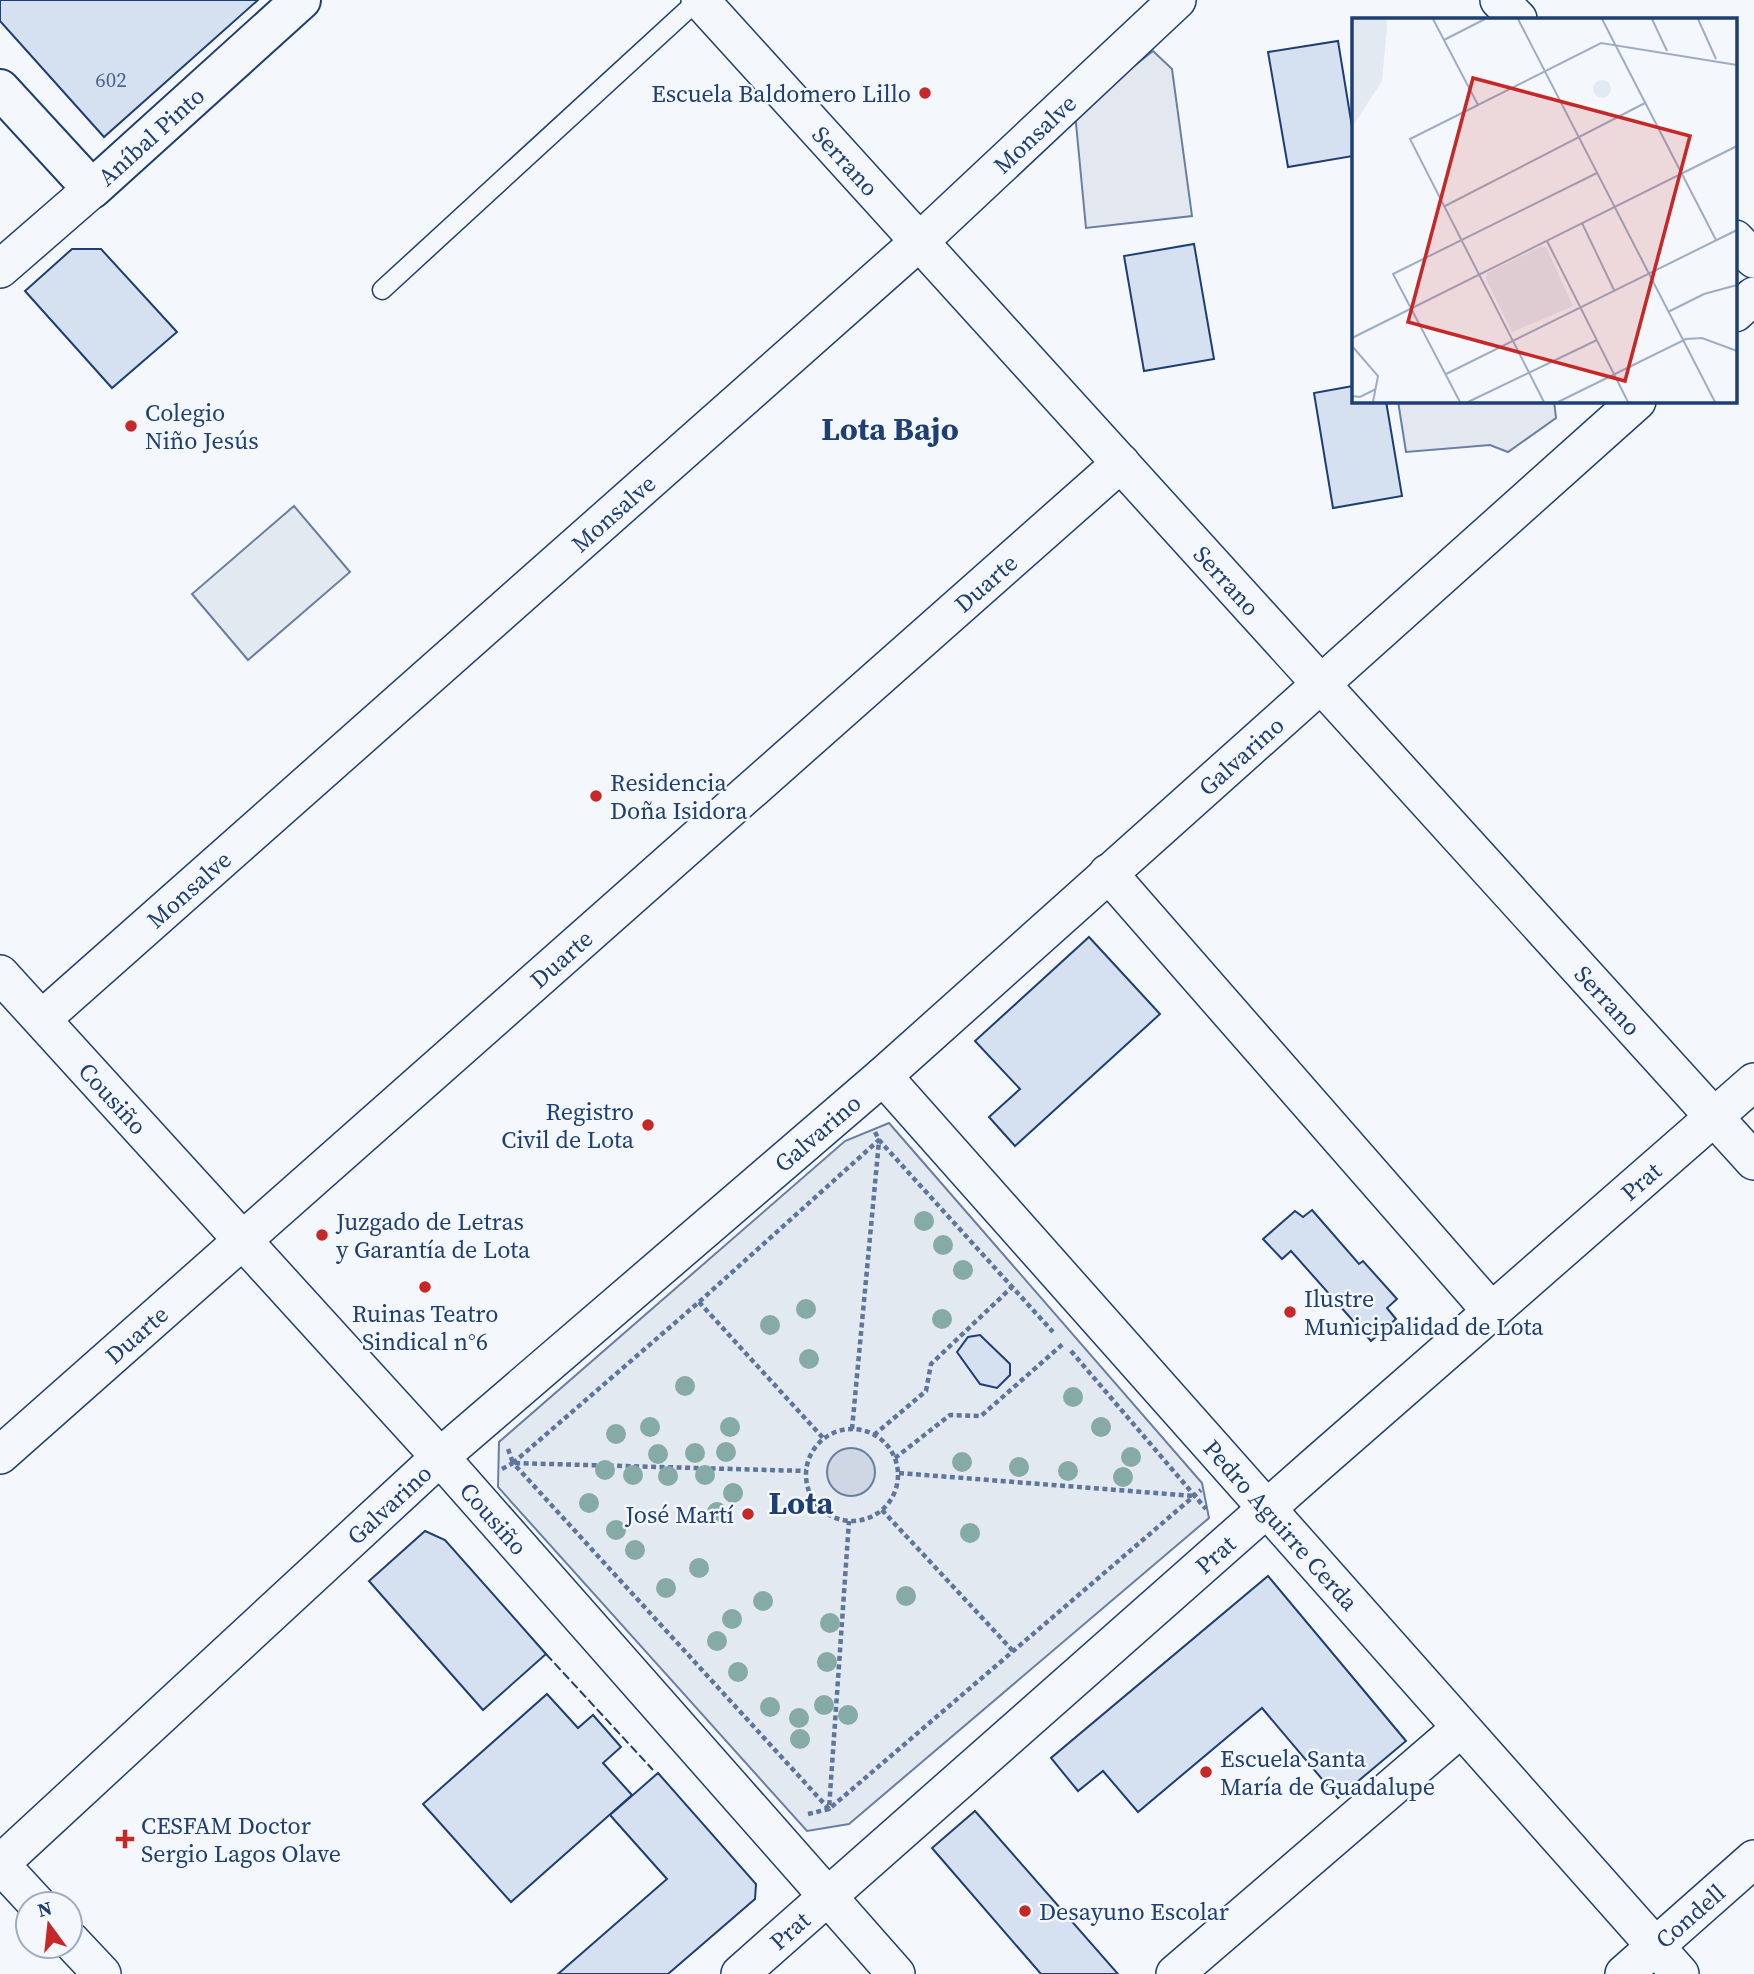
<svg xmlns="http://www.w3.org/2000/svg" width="1754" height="1974" font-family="'Source Serif 4',serif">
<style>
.green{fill:#e3e9f0;stroke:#687fa3;stroke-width:2}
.parking{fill:#e3e8f0;stroke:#687fa3;stroke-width:2}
.water{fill:#cfd7e4;stroke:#687fa3;stroke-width:2}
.building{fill:#d5e0f0;stroke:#1d3f73;stroke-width:2}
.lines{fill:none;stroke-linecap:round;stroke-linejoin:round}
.lane-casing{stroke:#1d3f73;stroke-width:21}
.street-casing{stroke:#1d3f73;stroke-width:40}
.secondary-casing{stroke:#1d3f73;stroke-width:42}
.path{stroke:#5e769c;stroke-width:4.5;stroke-dasharray:5 3.5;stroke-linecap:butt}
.lane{stroke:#f4f7fb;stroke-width:18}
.street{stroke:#f4f7fb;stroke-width:37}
.secondary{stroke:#f4f7fb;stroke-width:38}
.fence{stroke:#1d3f73;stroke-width:2;stroke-dasharray:9 3.5;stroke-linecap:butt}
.tree{fill:#86aba6}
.poi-dot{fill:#c62828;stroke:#f4f7fb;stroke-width:2.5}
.labels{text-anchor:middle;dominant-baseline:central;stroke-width:5;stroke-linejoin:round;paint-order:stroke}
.number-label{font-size:21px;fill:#4b6792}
.poi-label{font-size:24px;fill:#1d3f73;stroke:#f4f7fb;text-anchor:start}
.street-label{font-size:24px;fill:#1d3f73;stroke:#f4f7fb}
.district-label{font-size:32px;font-weight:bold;fill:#1d3f73;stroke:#f4f7fb}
.inset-road{fill:none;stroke:#9eadc5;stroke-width:2}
.view{fill:#c62828;fill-opacity:0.15;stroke:#c62828;stroke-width:3.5}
.inset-edge{fill:none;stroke:#1d3f73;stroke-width:3.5}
</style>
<rect width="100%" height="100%" fill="#f4f7fb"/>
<g class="green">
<path d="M294 506 350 572 248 660 192 594Z"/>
<path d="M889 1123 1202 1483 1209 1518 849 1824 807 1831 498 1487 499 1442 845 1141Z"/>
</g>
<g class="parking">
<path d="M1153 51 1172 69 1192 216 1086 228 1075 113Z"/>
<path d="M1398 401H1554L1556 418 1508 452 1490 445 1406 452Z"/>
</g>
<circle class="water" cx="851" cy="1472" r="24"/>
<g class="building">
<path d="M0 0H258L104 137 0 21Z"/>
<path d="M1338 41 1353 133V156L1288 167 1268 52Z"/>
<path d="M1194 244 1214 359 1144 371 1124 256Z"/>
<path d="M72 249H101L177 332 112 388 25 291Z"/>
<path d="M1353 386V401H1386L1402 496 1333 508 1314 393Z"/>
<path d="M1089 937 1160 1014 1015 1146 989 1117 1020 1089 975 1041Z"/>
<path d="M1312 1210 1359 1264 1363 1261 1397 1299 1387 1308 1396 1319 1371 1341 1291 1251 1282 1259 1263 1239 1295 1211 1303 1217Z"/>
<path d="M980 1335 1010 1364V1375L997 1388 980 1384 957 1352 968 1337Z"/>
<path d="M425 1531 445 1540 546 1654 483 1710 369 1581Z"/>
<path d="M1268 1576 1406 1741 1338 1798 1262 1708 1138 1812 1103 1771 1078 1791 1051 1758Z"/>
<path d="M547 1694 578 1728 593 1715 621 1747 603 1763 632 1795 511 1902 423 1804Z"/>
<path d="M658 1773 756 1884 755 1899 668 1974H558L667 1879 610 1815Z"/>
<path d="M975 1811 1118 1974H1041L932 1848Z"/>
</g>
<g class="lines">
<g class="lane-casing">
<path id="lane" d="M382 290 698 0"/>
</g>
<g class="street-casing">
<g id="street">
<path id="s1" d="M700 0 1754 1161"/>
<path d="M1499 0 1518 19"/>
<path d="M1735 239 1754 259"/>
<path d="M0 269 92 189"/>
<path d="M1735 313 1754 296"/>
<path d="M1108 873 1492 1312"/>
<path id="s2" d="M0 974 440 1457 896 1974"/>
<path id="s3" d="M42 1019 920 241 1177 0"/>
<path id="s4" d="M883 1076 1680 1974"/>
<path id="s5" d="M0 1455 1121 463"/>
<path id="s6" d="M0 1864 440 1457 883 1076 1637 401"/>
<path d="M0 1864 37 1904"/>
<path d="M70 1940 102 1974"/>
<path id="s7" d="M740 1974 1316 1465 1754 1082"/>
<path d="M1175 1974 1461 1728"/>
<path id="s8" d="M1624 1974 1754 1859"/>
</g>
</g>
<g class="secondary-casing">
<g id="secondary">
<path id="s9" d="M0 89 92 189 301 0"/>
</g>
</g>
<g class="path">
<path d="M875 1132 879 1140 1053 1332"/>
<path d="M699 1302 824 1439"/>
<path d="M1071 1351 1206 1509"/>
<circle cx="852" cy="1475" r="46"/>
<path d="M852 1429 879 1141"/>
<path d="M874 1435 926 1391 931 1364 1012 1287"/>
<path d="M508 1449 513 1463 806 1471"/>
<path d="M895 1458 950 1415 981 1416 1064 1343"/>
<path d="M513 1463 699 1302 880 1139"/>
<path d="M502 1469 513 1463 829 1809 1201 1490"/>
<path d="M899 1473 1194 1496"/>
<path d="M882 1510 1013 1651"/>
<path d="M808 1814 829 1809 849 1521"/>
</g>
<use href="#lane" class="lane"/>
<use href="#street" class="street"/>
<use href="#secondary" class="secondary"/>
<path class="fence" d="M546 1654 653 1770"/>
</g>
<g class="tree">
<circle cx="924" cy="1221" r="10"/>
<circle cx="943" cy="1245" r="10"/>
<circle cx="963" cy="1270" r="10"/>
<circle cx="806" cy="1309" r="10"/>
<circle cx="942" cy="1319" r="10"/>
<circle cx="770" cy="1325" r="10"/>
<circle cx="809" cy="1359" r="10"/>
<circle cx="685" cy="1386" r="10"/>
<circle cx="1073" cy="1397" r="10"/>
<circle cx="650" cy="1427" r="10"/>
<circle cx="730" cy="1427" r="10"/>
<circle cx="1101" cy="1427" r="10"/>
<circle cx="616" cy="1434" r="10"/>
<circle cx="726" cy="1452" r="10"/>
<circle cx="695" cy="1453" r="10"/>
<circle cx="658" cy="1454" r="10"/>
<circle cx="1131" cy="1457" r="10"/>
<circle cx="962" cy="1462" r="10"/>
<circle cx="1019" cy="1467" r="10"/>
<circle cx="605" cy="1470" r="10"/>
<circle cx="1068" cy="1471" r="10"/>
<circle cx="633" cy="1475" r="10"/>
<circle cx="705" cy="1475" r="10"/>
<circle cx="668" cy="1476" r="10"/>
<circle cx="1123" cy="1477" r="10"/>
<circle cx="733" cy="1493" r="10"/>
<circle cx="589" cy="1503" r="10"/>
<circle cx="717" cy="1512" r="10"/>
<circle cx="616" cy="1530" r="10"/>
<circle cx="970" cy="1533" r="10"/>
<circle cx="635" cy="1550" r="10"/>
<circle cx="699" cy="1568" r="10"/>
<circle cx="666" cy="1588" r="10"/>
<circle cx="906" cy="1596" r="10"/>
<circle cx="763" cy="1601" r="10"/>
<circle cx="732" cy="1619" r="10"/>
<circle cx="830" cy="1623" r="10"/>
<circle cx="717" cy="1641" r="10"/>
<circle cx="827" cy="1662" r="10"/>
<circle cx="738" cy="1672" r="10"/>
<circle cx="824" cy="1705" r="10"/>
<circle cx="770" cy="1707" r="10"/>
<circle cx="848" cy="1715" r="10"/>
<circle cx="799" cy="1718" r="10"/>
<circle cx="800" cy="1739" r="10"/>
</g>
<g class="poi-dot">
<circle cx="925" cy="93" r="7"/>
<circle cx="131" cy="426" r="7"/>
<circle cx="596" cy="796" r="7"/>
<circle cx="648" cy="1125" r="7"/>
<circle cx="322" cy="1235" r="7"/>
<circle cx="425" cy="1287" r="7"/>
<circle cx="1290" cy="1312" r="7"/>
<circle cx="748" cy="1514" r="7"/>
<circle cx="1206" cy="1772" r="7"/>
<path d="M121.5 1828.5h7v7h7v7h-7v7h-7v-7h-7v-7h7z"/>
<circle cx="1025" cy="1911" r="7"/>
</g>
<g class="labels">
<g class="number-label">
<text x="111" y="79">602</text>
</g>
<g class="poi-label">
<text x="911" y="93" text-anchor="end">Escuela Baldomero Lillo</text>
<text x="145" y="412">Colegio<tspan x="145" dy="28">Niño Jesús</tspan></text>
<text x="610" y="782">Residencia<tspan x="610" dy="28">Doña Isidora</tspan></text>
<text x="634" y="1111" text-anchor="end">Registro<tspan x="634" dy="28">Civil de Lota</tspan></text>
<text x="336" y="1221">Juzgado de Letras<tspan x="336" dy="28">y Garantía de Lota</tspan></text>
<text x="1304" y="1298">Ilustre<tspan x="1304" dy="28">Municipalidad de Lota</tspan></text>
<text x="425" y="1313" text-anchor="middle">Ruinas Teatro<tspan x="425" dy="28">Sindical n°6</tspan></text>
<text x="734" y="1514" text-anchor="end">José Martí</text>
<text x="1220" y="1758">Escuela Santa<tspan x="1220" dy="28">María de Guadalupe</tspan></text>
<text x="141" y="1825">CESFAM Doctor<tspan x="141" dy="28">Sergio Lagos Olave</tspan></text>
<text x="1039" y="1911">Desayuno Escolar</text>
</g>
<g class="street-label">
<text stroke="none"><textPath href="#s3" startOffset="1330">Monsalve</textPath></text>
<text stroke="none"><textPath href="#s9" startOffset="215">Aníbal Pinto</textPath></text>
<text stroke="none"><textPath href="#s1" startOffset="217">Serrano</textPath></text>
<text stroke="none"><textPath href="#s3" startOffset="763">Monsalve</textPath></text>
<text stroke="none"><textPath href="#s1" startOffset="784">Serrano</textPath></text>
<text stroke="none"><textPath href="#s5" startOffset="1316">Duarte</textPath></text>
<text stroke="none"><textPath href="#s6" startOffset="1664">Galvarino</textPath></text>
<text stroke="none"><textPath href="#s3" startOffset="196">Monsalve</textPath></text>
<text stroke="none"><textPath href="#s5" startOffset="749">Duarte</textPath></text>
<text stroke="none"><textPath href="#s1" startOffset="1351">Serrano</textPath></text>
<text stroke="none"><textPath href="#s2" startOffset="168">Cousiño</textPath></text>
<text stroke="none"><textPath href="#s6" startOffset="1097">Galvarino</textPath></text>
<text stroke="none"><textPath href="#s7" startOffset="1200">Prat</textPath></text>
<text stroke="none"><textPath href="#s5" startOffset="182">Duarte</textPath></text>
<text stroke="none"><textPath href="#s6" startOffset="530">Galvarino</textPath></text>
<text stroke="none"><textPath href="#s2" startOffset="735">Cousiño</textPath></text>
<text stroke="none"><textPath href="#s4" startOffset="600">Pedro Aguirre Cerda</textPath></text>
<text stroke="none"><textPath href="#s7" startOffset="634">Prat</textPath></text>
<text stroke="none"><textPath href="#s8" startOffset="88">Condell</textPath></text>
<text stroke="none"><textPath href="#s7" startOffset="66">Prat</textPath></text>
</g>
<g class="district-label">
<text x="890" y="429">Lota Bajo</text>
<text x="801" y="1503">Lota</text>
</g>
</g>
<g transform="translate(1352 18)">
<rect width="385" height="385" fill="#f4f7fb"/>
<path d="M0 1H34L35 9 30 63 0 109ZM241 71a9 9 0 1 1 18 0a9 9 0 1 1-18 0ZM188 229H194L221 288 160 314 134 261 135 255Z" fill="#e3e9f0"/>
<path class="inset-road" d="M81 1 126 87 249 25 385 47M166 1 363 384M250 1 364 222M300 1 315 33M346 1 364 41M92 22 133 1M126 87 58 121 192 384M93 188 293 85M230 205 262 272M195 223 276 384M316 294 352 276 385 267M0 320 385 128M0 328 26 358 21 384M94 356 385 212M0 378 8 379 24 371M108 384 41 256 245 155M116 384 245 322M206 384 334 321 350 320 385 333"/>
<path class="view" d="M121 60 338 118 273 363 56 304Z"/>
<rect width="385" height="385" class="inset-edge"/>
</g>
<g transform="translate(49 1925) rotate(345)"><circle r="33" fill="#f4f7fb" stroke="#9eadc5" stroke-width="2"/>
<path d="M0-5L12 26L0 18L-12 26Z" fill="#c62828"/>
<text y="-10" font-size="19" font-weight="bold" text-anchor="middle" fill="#1d3f73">N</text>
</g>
</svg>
